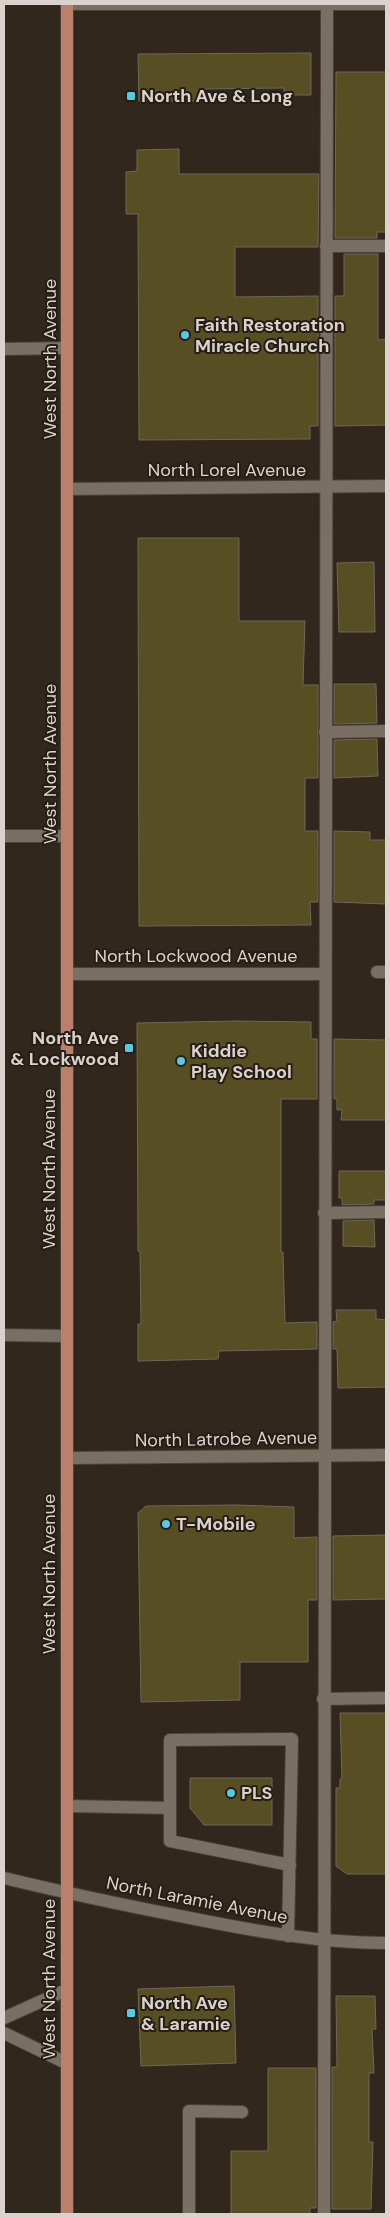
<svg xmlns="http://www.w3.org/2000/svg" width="390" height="2218" font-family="'DM Sans',sans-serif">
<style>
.building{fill:#574e24;stroke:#6c695a}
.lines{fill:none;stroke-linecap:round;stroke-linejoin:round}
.minor-casing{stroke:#4a433a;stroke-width:14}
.major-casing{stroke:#4a433a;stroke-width:14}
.minor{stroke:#7a6f63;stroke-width:12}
.major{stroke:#bb806c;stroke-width:12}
.poi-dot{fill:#59c8e4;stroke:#271d14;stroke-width:2}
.labels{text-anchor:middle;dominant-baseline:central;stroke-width:4;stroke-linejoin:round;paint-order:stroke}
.poi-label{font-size:18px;font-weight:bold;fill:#dad3cd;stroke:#271d14;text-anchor:start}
.street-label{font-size:18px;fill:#dad3cd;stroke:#271d14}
</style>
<rect width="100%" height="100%" fill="#31271d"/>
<g class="building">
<path d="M311 53V95H284V88L201 89V101H139L138 54Z"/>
<path d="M336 72H386V232H377V238H335Z"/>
<path d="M179 149V174H319L318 247H235V297L318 296V426H310V439L139 440 138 214H126V172L137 171V150Z"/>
<path d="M344 254H378V340L386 339V425L335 426V296H344Z"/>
<path d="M138 538H239V621H305L303 685H318V778H305V831H318V902H310L311 925 139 926Z"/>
<path d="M374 562 375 632H339L337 563Z"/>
<path d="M334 684H376L377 723 334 724Z"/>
<path d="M377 739 378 776 334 778V740Z"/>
<path d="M334 831 370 832V840H386V904L334 902Z"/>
<path d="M235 1021 311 1022V1039H317V1099H281V1252H283L285 1323 317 1322V1349L219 1351 218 1359 138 1361V1324H141L140 1251H138L137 1023Z"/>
<path d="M334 1039 386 1040V1120H341L342 1110H337V1099H334Z"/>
<path d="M339 1171H386V1200H374V1204L342 1205V1198H339Z"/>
<path d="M374 1220 375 1247 343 1246V1221Z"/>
<path d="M336 1310H376V1319L386 1320V1387L338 1388 337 1349H333V1322L337 1321Z"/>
<path d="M236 1505 294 1507V1538L317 1537V1600H308V1662H240V1700L141 1702 138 1513 146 1506Z"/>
<path d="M386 1535V1599L333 1600V1536Z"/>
<path d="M340 1713H386V1874H347L336 1866V1788H340V1779H342Z"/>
<path d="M190 1778H272V1825H204L190 1808Z"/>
<path d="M234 1986 236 2063 141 2066 138 1989Z"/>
<path d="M336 1996H375L376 2029H372L374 2073H369V2142H373L371 2209H332V2067H337Z"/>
<path d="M268 2068H316V2208H310V2214H231V2151H268Z"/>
</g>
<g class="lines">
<g class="minor-casing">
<g id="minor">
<path d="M67 4H386"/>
<path d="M326 246H386"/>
<path d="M4 349 67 348"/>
<path d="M67 489 386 486"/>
<path d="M325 732 386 731"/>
<path d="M4 836H67"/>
<path d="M377 972H386"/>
<path d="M67 974H325"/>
<path d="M324 1213 386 1212"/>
<path d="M4 1335 67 1336"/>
<path d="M67 1458 386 1455"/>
<path d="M323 1699 386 1698"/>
<path d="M67 1806 170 1808V1740L292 1739 288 1936"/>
<path d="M170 1808V1841L290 1865"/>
<path d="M4 1878C66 1893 128 1906 190 1918 255 1931 320 1943 386 1943"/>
<path d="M4 2018 66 1990"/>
<path d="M4 2033 66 2063"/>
<path d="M189 2214V2111L242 2112"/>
<path d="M324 2214 327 4"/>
</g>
</g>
<g class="major-casing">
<path id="major" d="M67 2214V4"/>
</g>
<use href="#minor" class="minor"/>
<use href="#major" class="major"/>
</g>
<g class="poi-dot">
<rect x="126" y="91" width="10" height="10" rx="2.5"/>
<circle cx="185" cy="335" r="5"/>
<rect x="124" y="1043" width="10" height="10" rx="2.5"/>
<circle cx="181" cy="1061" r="5"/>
<circle cx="166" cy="1524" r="5"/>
<circle cx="231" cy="1793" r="5"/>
<rect x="126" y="2008" width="10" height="10" rx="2.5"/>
</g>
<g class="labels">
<g class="poi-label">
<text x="141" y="96">North Ave &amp; Long</text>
<text x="195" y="325">Faith Restoration<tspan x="195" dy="21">Miracle Church</tspan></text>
<text x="119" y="1038" text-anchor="end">North Ave<tspan x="119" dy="21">&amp; Lockwood</tspan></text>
<text x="191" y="1051">Kiddie<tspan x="191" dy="21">Play School</tspan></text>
<text x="176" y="1524">T-Mobile</text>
<text x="241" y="1793">PLS</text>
<text x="141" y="2003">North Ave<tspan x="141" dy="21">&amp; Laramie</tspan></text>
</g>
<g class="street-label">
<text transform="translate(50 359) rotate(-90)">West North Avenue</text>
<text x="227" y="470">North Lorel Avenue</text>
<text transform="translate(50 764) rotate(-90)">West North Avenue</text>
<text x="196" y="956">North Lockwood Avenue</text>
<text transform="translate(49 1169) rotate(-90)">West North Avenue</text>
<text transform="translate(226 1439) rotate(-1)">North Latrobe Avenue</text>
<text transform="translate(49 1574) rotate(-90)">West North Avenue</text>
<text transform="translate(197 1900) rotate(11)">North Laramie Avenue</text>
<text transform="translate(49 1979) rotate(-90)">West North Avenue</text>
</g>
</g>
<rect width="390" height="2218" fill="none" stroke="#dad3cd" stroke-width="10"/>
</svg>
